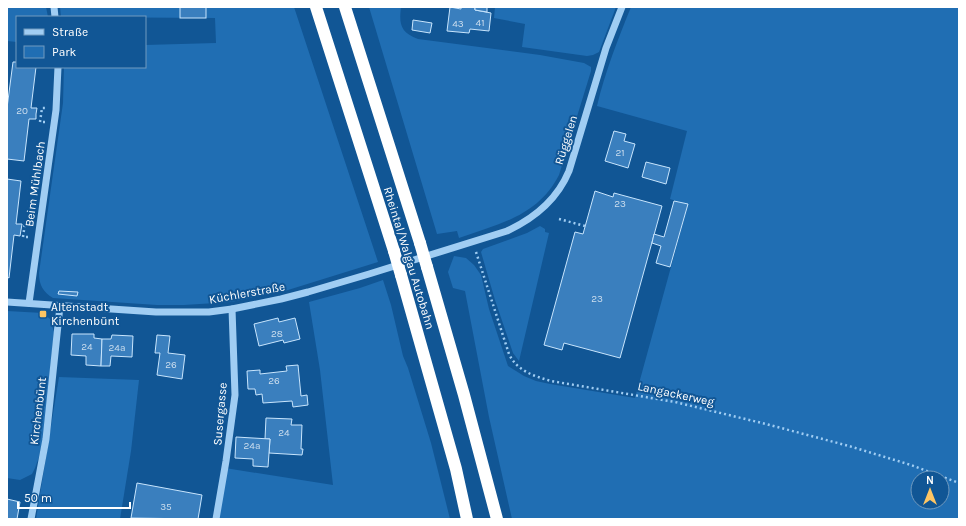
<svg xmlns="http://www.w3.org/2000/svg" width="966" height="526" font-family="Karla,sans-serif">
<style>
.green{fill:#206eb3;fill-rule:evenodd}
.building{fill:#3a7fbe;stroke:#c8e5fd}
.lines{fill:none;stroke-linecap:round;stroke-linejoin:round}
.path{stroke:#a0cdf3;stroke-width:2.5;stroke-dasharray:2 3;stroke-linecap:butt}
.minor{stroke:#a0cdf3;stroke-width:7}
.highway{stroke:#fff;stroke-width:12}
.highway-bridge{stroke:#fff;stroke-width:12}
.poi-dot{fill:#ffc563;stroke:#115695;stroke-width:1.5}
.labels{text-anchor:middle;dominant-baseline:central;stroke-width:4;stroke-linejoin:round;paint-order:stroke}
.number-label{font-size:10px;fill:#cedfef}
.street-label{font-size:12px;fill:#fff;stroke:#115695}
.poi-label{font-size:12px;fill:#fff;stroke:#115695;text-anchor:start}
</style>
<rect width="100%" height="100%" fill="#115695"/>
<g class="green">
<path d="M7 7H46L48 17H17V42L7 41Z"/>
<path d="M60 7H294L378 262 288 290 231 302 184 305H157L53 298C43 292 39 285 39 273L63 103 64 67H145V45L216 43 215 18 61 17Z"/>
<path d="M369 7H401C399 24 400 32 418 39L540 55 584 63 591 67V71L559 175C538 216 499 224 459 238L457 231 437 234Z"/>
<path d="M495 7H616L599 52 593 55 587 56 522 47 525 24 494 18Z"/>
<path d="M631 7H959V519H512L489 417 465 291 453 288 448 272 454 256 466 258 474 265 481 275 489 309 508 366 524 376 536 381 550 384 635 398 688 205 670 199 687 131 597 106C605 72 618 39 631 7ZM918 478H942V502H918Z"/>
<path d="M540 226 545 229V232L549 233 519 361 513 353 495 300 481 252 483 249 527 233Z"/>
<path d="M383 280 391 305 403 356 408 368 431 443 450 519H216L225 468 333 485 320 370 309 302 360 288Z"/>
<path d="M7 311 43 313 50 319 54 332 43 438 39 457 35 468 32 474 20 480 7 478Z"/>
<path d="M59 377 139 380 131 451 120 519H36Z"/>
</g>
<g class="building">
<rect x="180" y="7" width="26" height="11"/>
<path d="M450 7 461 9V7H475V10L491 13 489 31 470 29 469 33 447 31Z"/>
<path d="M475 7H487V12L475 10Z"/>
<path d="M413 20 432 23 430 33 412 30Z"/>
<path d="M13 62H17V67H36L31 108H37L36 114V119H29L24 161 7 159V108Z"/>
<path d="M614 131 626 134 624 141 635 144 628 168 605 161Z"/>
<path d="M646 162 670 168 666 184 642 177Z"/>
<path d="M7 179 21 181 16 224H22L20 236 14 235 9 278 7 277Z"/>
<path d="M595 191 613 197 614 193 662 206 620 358 564 343 562 350 544 345 575 232 583 234Z"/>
<path d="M674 201 688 204 670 267 656 263 661 246 652 243 654 234 664 237Z"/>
<path d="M59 291 78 292 77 296 58 294Z"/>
<path d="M278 318 279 322 295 318 300 339 284 343 283 340 259 346 254 324Z"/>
<path d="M72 334H94V338L102 339 101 366 86 365V356L71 355Z"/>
<path d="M112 335 133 336 132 357 111 356 110 366H101L102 339H111Z"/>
<path d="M157 335 170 336 168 353 185 355 182 379 157 375 160 353H155Z"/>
<path d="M298 365 301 396 307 395 308 405 293 407 292 401 263 403 262 394 256 395 255 389H248L247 371 260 370V374L287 371 286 366Z"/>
<path d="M266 418 292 419 291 425H302L301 449H303L302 455 269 453 270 439H265Z"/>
<path d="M236 437 270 439 268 467 253 466V459L235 458Z"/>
<path d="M137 483 202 495 198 519 131 518Z"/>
<path d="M7 499 20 502 17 519H7Z"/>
</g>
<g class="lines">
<g class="path">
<path d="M45 122H40L42 108H45"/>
<path d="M559 219 585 226"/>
<path d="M28 237H23L25 223 29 224"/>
<path d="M476 252 509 354C517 371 534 376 551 381L675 402 766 424 849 446 911 465 959 483"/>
</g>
<g class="minor">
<path d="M54 7 55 17"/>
<path d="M7 302 156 312H209L232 309 281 299 308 292 369 274 507 231C535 218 557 200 569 171L606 48 622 7"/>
<path d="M29 303 56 110 58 67"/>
<path d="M31 519 46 439 60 306"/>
<path d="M216 519 226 461 235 395 232 309"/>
</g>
<g class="highway">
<path d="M316 7 394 251"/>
<path d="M345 7 420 243"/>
<path d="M427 267 464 395 497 519"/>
<path d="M401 275 456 469 467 519"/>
</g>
<g class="highway-bridge">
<path d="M420 243 427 267"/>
<path d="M394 251 401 275"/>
</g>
</g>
<rect class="poi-dot" x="39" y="310" width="8" height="8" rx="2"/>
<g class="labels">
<g class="number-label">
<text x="480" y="23">41</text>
<text x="458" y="24">43</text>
<text x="22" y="111">20</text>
<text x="620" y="153">21</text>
<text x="620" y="204">23</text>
<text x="597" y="299">23</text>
<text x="277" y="334">28</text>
<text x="87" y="347">24</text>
<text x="117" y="348">24a</text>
<text x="171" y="365">26</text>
<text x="274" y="381">26</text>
<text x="284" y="433">24</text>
<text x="252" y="446">24a</text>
<text x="166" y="507">35</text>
</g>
<g class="street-label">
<text transform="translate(566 140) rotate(-73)">Rüggelen</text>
<text transform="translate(35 184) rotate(-82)">Beim Mühlbach</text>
<text transform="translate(409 258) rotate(73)">Rheintal/Walgau Autobahn</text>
<text transform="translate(247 293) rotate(-10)">Küchlerstraße</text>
<text transform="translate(676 394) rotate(12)">Langackerweg</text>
<text transform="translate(38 411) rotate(-83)">Kirchenbünt</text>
<text transform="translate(220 414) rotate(-85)">Susergasse</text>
</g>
<g class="poi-label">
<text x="51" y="307">Altenstadt<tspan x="51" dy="14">Kirchenbünt</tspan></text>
</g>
</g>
<rect width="966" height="526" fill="none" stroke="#ffffff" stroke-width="16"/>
<rect x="16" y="16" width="130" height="52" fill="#115695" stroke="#709abf"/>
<rect x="24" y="29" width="20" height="6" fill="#a0cdf3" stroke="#709abf"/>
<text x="52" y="36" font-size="12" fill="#ffffff">Straße</text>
<rect x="24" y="46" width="20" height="12" fill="#206eb3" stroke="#709abf"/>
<text x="52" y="56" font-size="12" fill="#ffffff">Park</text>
<g transform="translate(930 490)"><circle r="19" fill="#115695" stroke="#709abf"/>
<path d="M0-3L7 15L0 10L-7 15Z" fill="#ffc563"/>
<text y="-6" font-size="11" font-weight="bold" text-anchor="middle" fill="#ffffff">N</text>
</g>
<path d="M18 502v6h112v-6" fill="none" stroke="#ffffff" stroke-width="2"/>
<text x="24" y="502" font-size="12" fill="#ffffff" stroke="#115695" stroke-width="3" paint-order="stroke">50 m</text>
</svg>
